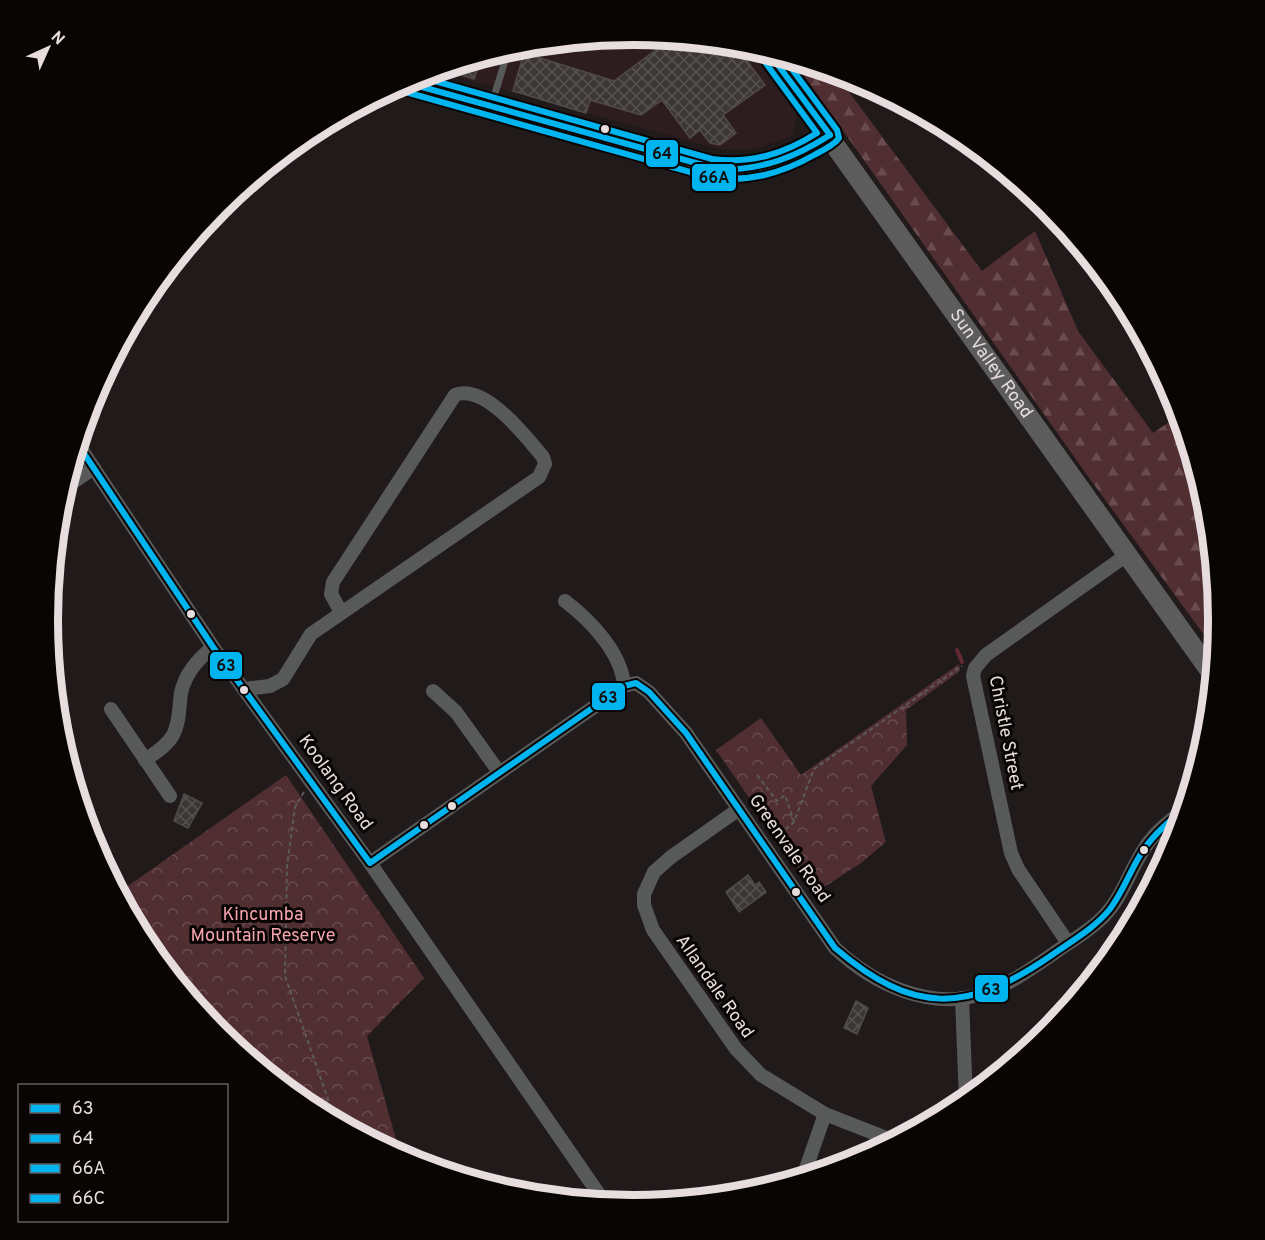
<svg xmlns="http://www.w3.org/2000/svg" width="1265" height="1240" font-family="Overpass,sans-serif">
<style>
.built{fill:#2e1d1e}
.forest{fill:url(#forest-firs)}
.park{fill:url(#park-crowns)}
.lines{fill:none;stroke-linecap:round;stroke-linejoin:round}
.stream{stroke:#652933;stroke-width:4}
.building{fill:url(#building-cross-hatch);stroke:#504a4a;stroke-width:1.5}
.path{stroke:#5c5a5a;stroke-width:2;stroke-dasharray:4.5 3;stroke-linecap:butt}
.lane{stroke:#585a5a;stroke-width:7}
.street{stroke:#585a5a;stroke-width:14}
.secondary{stroke:#5c5c5c;stroke-width:20}
.bus-1-casing{stroke:#0a0505;stroke-width:10}
.bus-2-casing{stroke:#0a0505;stroke-width:10}
.bus-3-casing{stroke:#0a0505;stroke-width:10}
.bus-4-casing{stroke:#0a0505;stroke-width:10}
.bus-1{stroke:#00b5ef;stroke-width:6}
.bus-2{stroke:#00b5ef;stroke-width:6}
.bus-3{stroke:#00b5ef;stroke-width:6}
.bus-4{stroke:#00b5ef;stroke-width:6}
.bus-dot{fill:#e7ddde;stroke:#0a0505;stroke-width:2}
.labels{text-anchor:middle;dominant-baseline:central;stroke-width:6;stroke-linejoin:round;paint-order:stroke}
.street-label{font-size:18px;fill:#e7ddde;stroke:#0a0505}
.park-label{font-size:18px;fill:#f6a4ad;stroke:#0a0505}
.rim{fill:none;stroke:#e7ddde;stroke-width:8}
.line-badge{stroke:#0a0505;stroke-width:2}
.pale-badge-label{font-size:16px;text-anchor:middle;font-weight:bold;fill:#111}
</style>
<defs>
<pattern id="forest-firs" width="22" height="20" patternUnits="userSpaceOnUse" patternTransform="scale(1.5)"><rect width="22" height="20" fill="#512e32"/><path d="M5 1l3.5 6h-7zM16 11l3.5 6h-7z" fill="#6a4c4f"/></pattern>
<pattern id="park-crowns" width="20" height="18" patternUnits="userSpaceOnUse" patternTransform="scale(1.5)"><rect width="20" height="18" fill="#512e32"/><path d="M2 6a3 3 0 1 1 6 0M12 15a3 3 0 1 1 6 0" fill="none" stroke="#6a4c4f"/></pattern>
<pattern id="building-cross-hatch" width="8" height="8" patternUnits="userSpaceOnUse" patternTransform="scale(1.5)"><rect width="8" height="8" fill="#3c3636"/><path d="M0 0l8 8M0 8l8-8" fill="none" stroke="#585353"/></pattern>
</defs>
<rect width="100%" height="100%" fill="#211a1b"/>
<path class="built" d="M633 35 746 46 797 115 792 136 755 149H719L435 71 519 46Z"/>
<path class="forest" d="M793 60 834 72 982 271 1035 231 1078 331 1153 433 1179 415 1207 506 1218 620 1215 650 1087 475Z"/>
<g class="park">
<path d="M959 664 960 671 906 710 907 745 871 786 886 842 861 863 815 893 716 750 761 718 801 775Z"/>
<path d="M286 775 424 978 367 1036 401 1157 307 1107 218 1034 145 945 118 893Z"/>
</g>
<g class="lines">
<path class="stream" d="M957 650 962 662"/>
</g>
<g class="building">
<path d="M672 38 735 45 765 85 723 115 736 133 720 145 710 143 700 130 690 138 662 100 641 115 590 100 586 113 513 91 524 53 614 81Z"/>
<path d="M482 57 474 79 443 69Z"/>
<path d="M184 794 202 803 188 828 174 821Z"/>
<path d="M748 875 755 885 759 882 766 892 739 912 726 892Z"/>
<path d="M856 1001 868 1008 857 1034 844 1028Z"/>
</g>
<g class="lines">
<g class="path">
<path d="M757 775 777 801 785 795 794 822"/>
<path d="M304 792 295 807 287 866 285 976 336 1122"/>
<path d="M774 839 794 822 814 769 962 666"/>
<path d="M335 1116 341 1125"/>
</g>
<path class="lane" d="M492 103 509 48"/>
<g class="street">
<path d="M77 443 213 647 370 863 605 1203"/>
<path d="M63 489 94 468"/>
<path d="M565 601C590 620 622 653 624 686"/>
<path d="M244 689 270 686 283 679 311 634 539 477 545 464 543 457C526 437 485 383 455 395L333 582 331 594 341 612"/>
<path d="M433 691 456 712 499 772"/>
<path d="M111 709 170 796"/>
<path d="M145 760C155 753 167 746 173 735 180 722 179 706 181 693 185 674 199 658 213 647"/>
<path d="M739 809 671 857 654 872 644 894V905L653 930 736 1049 761 1075 825 1114 894 1141"/>
<path d="M370 863 624 686 636 683 649 692 686 733 835 948C873 984 931 1012 985 993 1010 984 1031 969 1053 954 1069 942 1090 931 1104 916 1126 893 1132 861 1152 838 1161 827 1172 819 1183 811"/>
<path d="M1068 943 1018 869 1011 853 973 676 975 668 986 655 1128 554"/>
<path d="M962 998 966 1100"/>
<path d="M803 1177 825 1114"/>
</g>
<g class="secondary">
<path id="s1" d="M769 53 1213 675"/>
<path d="M404 82 721 170C771 170 789 162 830 135"/>
</g>
<g class="bus-1-casing">
<path id="bus-1" d="M77 443 213 647 370 863 624 686 636 683 649 692 686 733 835 948C913 1015 967 1013 1049 957 1070 942 1094 929 1110 909 1122 893 1129 874 1139 857 1150 838 1165 824 1183 811"/>
</g>
<g class="bus-2-casing">
<g id="bus-2">
<path d="M769 53 830 135"/>
<path d="M404 82 721 170C764 169 794 158 830 135"/>
</g>
</g>
<g class="bus-3-casing">
<path id="bus-3" d="M402 91 708 177C747 183 781 174 816 154 824 150 834 145 839 138L837 130 783 57"/>
</g>
<g class="bus-4-casing">
<path id="bus-4" d="M417 76 712 159C751 164 784 154 817 133L762 58"/>
</g>
<use href="#bus-1" class="bus-1"/>
<use href="#bus-2" class="bus-2"/>
<use href="#bus-3" class="bus-3"/>
<use href="#bus-4" class="bus-4"/>
</g>
<g class="bus-dot">
<circle cx="605" cy="129" r="5"/>
<circle cx="191" cy="614" r="5"/>
<circle cx="244" cy="690" r="5"/>
<circle cx="452" cy="806" r="5"/>
<circle cx="424" cy="825" r="5"/>
<circle cx="1144" cy="850" r="5"/>
<circle cx="796" cy="892" r="5"/>
</g>
<g class="labels">
<g class="street-label">
<text stroke="none"><textPath href="#s1" startOffset="382">Sun Valley Road</textPath></text>
<text transform="translate(1005 733) rotate(79)">Christle Street</text>
<text transform="translate(335 783) rotate(54)">Koolang Road</text>
<text transform="translate(789 849) rotate(55)">Greenvale Road</text>
<text transform="translate(714 987) rotate(55)">Allandale Road</text>
</g>
<g class="park-label">
<text x="263" y="915">Kincumba<tspan x="263" dy="21">Mountain Reserve</tspan></text>
</g>
</g>
<path d="M0 0H1265V1240H0ZM58 620a575 575 0 1 1 1150 0a575 575 0 1 1-1150 0Z" fill="#0a0505" fill-rule="evenodd"/>
<path class="rim" d="M58 620a575 575 0 1 1 1150 0a575 575 0 1 1-1150 0Z"/>
<g class="line-badge">
<rect x="645" y="139" width="34" height="29" rx="6" fill="#00b5ef"/>
<rect x="691" y="163" width="46" height="29" rx="6" fill="#00b5ef"/>
<rect x="209" y="651" width="34" height="29" rx="6" fill="#00b5ef"/>
<rect x="591" y="682" width="35" height="29" rx="6" fill="#00b5ef"/>
<rect x="974" y="974" width="35" height="29" rx="6" fill="#00b5ef"/>
</g>
<g class="pale-badge-label">
<text x="662" y="159">64</text>
<text x="714" y="183">66A</text>
<text x="226" y="671">63</text>
<text x="608" y="703">63</text>
<text x="991" y="995">63</text>
</g>
<rect x="18" y="1084" width="210" height="138" fill="#0a0505" stroke="#625b5c" stroke-width="1.5"/>
<rect x="30" y="1104" width="30" height="9" fill="#00b5ef" stroke="#625b5c" stroke-width="1.5"/>
<text x="72" y="1114" font-size="18" fill="#e7ddde">63</text>
<rect x="30" y="1134" width="30" height="9" fill="#00b5ef" stroke="#625b5c" stroke-width="1.5"/>
<text x="72" y="1144" font-size="18" fill="#e7ddde">64</text>
<rect x="30" y="1164" width="30" height="9" fill="#00b5ef" stroke="#625b5c" stroke-width="1.5"/>
<text x="72" y="1174" font-size="18" fill="#e7ddde">66A</text>
<rect x="30" y="1194" width="30" height="9" fill="#00b5ef" stroke="#625b5c" stroke-width="1.5"/>
<text x="72" y="1204" font-size="18" fill="#e7ddde">66C</text>
<g transform="translate(48 48) rotate(45)" stroke="#0a0505" stroke-width="4.5" paint-order="stroke">
<path d="M0-4.5L10 22L0 15L-10 22Z" fill="#e7ddde"/>
<text y="-9" font-size="16" font-weight="bold" text-anchor="middle" fill="#e7ddde">N</text>
</g>
</svg>
